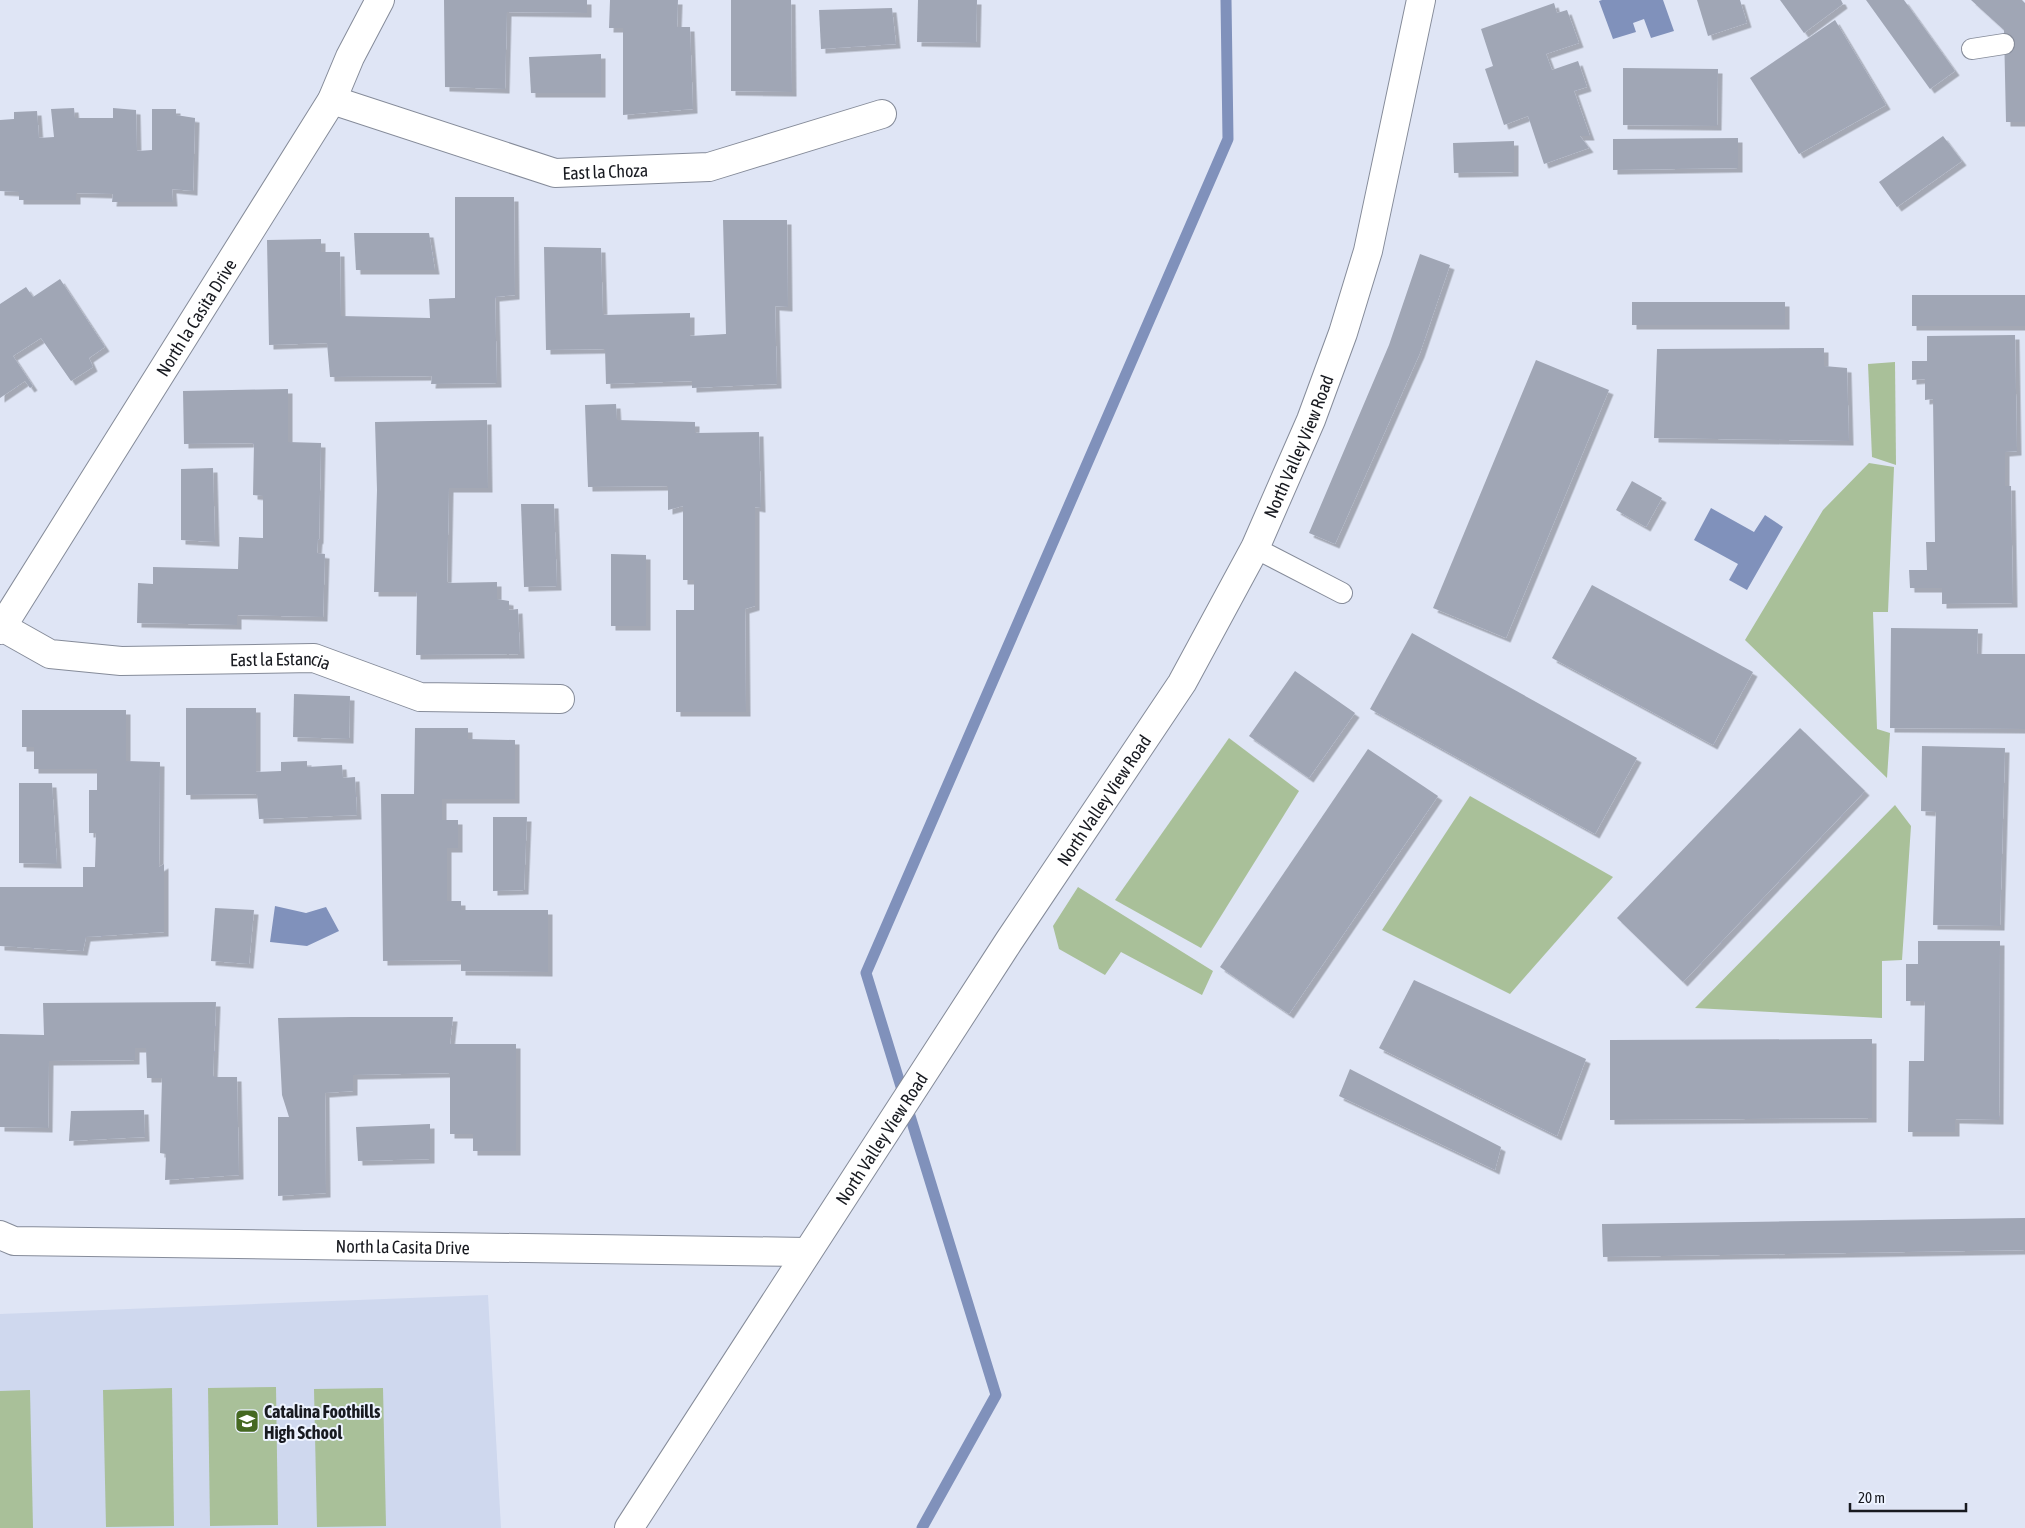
<svg xmlns="http://www.w3.org/2000/svg" width="2025" height="1528" font-family="'Asap Condensed',sans-serif">
<style>
.built{fill:#cfd8ee}
.green{fill:#a9c099}
.water{fill:#8091bb}
.lines{fill:none;stroke-linecap:round;stroke-linejoin:round}
.stream{stroke:#8091bb;stroke-width:11}
.building{fill:#a0a6b5;filter:url(#shadow)}
.service-casing{stroke:#858b99;stroke-width:22}
.minor-casing{stroke:#858b99;stroke-width:30}
.service{stroke:#fff;stroke-width:20}
.minor{stroke:#fff;stroke-width:28}
.labels{text-anchor:middle;dominant-baseline:central;stroke-width:4;stroke-linejoin:round;paint-order:stroke}
.street-label{font-size:18px;fill:#181a20;stroke:#edf3ff}
.poi-label{font-size:18px;font-weight:bold;fill:#181a20;stroke:#edf3ff;text-anchor:start}
</style>
<defs>
<filter id="shadow"><feDropShadow dx="4.5" dy="4.5" stdDeviation="0" flood-color="#0004"/></filter>
</defs>
<rect width="100%" height="100%" fill="#dfe5f5"/>
<path class="built" d="M488 1295 501 1528H0V1314Z"/>
<g class="green">
<path d="M1895 362 1896 465 1872 457 1868 364Z"/>
<path d="M1869 463 1894 467 1888 612H1873L1877 729 1890 733 1887 778 1745 640 1823 510Z"/>
<path d="M1229 738 1299 791 1201 948 1115 900Z"/>
<path d="M1470 796 1613 877 1510 994 1382 930Z"/>
<path d="M1895 805 1911 826 1902 960 1882 961V1018L1695 1008Z"/>
<path d="M1078 887 1213 971 1202 995 1121 952 1105 975 1059 949 1053 926Z"/>
<path d="M276 1387 278 1525 210 1526 208 1388Z"/>
<path d="M172 1388 174 1526 106 1527 103 1390Z"/>
<path d="M383 1388 386 1526 317 1527 314 1389Z"/>
<path d="M30 1390 33 1528H0V1391Z"/>
</g>
<g class="water">
<path d="M1602 0H1663L1674 31 1651 38 1644 19 1633 23 1636 32 1613 39 1599 1Z"/>
<path d="M1711 508 1754 532 1765 515 1783 527 1747 590 1729 580 1738 564 1694 540Z"/>
<path d="M275 906 306 913 326 907 339 931 307 946 270 942Z"/>
</g>
<g class="lines">
<path class="stream" d="M922 1528 996 1395 866 973 1228 139 1226 0"/>
</g>
<g class="building">
<path d="M444 0H587V13L507 12 505 89 445 87Z"/>
<path d="M610 0H678L677 27H690L693 109 623 115V28H609Z"/>
<path d="M731 0H791L792 92 731 91Z"/>
<path d="M918 0H977L976 43 917 42Z"/>
<path d="M1697 0H1740L1747 23 1708 36Z"/>
<path d="M1780 0H1841L1843 4 1804 33Z"/>
<path d="M1866 0H1904L1955 71 1930 89Z"/>
<path d="M1971 0H2022L2025 3V122H2006L2004 30Z"/>
<path d="M1554 3 1557 13 1567 10 1579 43 1546 54 1552 70 1578 61 1587 87 1574 91 1590 136H1580L1589 148 1544 164 1528 116 1504 125 1485 69 1493 66 1481 29Z"/>
<path d="M892 8 896 44 821 49 819 10Z"/>
<path d="M1835 20 1886 105 1799 154 1750 78Z"/>
<path d="M601 54V93H531L529 57Z"/>
<path d="M1623 68 1718 69 1717 126 1623 125Z"/>
<path d="M74 108 75 118H113V108L136 110 137 151 152 150V109H176V115L195 118 193 191 172 189 173 202H112L113 194 76 193V200H19V192L0 191V120L14 119V112L37 111 39 138 54 137 51 109Z"/>
<path d="M1943 136 1962 161 1897 207 1879 182Z"/>
<path d="M1738 138V168L1613 170V139Z"/>
<path d="M1514 141V172L1454 173 1453 143Z"/>
<path d="M455 197H514L515 295 495 297 497 383 431 384 432 376 330 377 327 343 269 345 267 240 321 239V252H340L341 316 430 318 429 299 455 298Z"/>
<path d="M723 220H787L788 307 775 306 777 384 692 388V381L606 384 605 349 546 350 544 247 601 248 603 315 690 313V336L726 334Z"/>
<path d="M354 233H429L435 270H356Z"/>
<path d="M1420 254 1450 265 1420 353 1335 544 1309 533 1389 345Z"/>
<path d="M60 279 105 347 89 358 93 367 71 381 41 338 13 356 33 386 30 388 25 381 0 398V304L26 287 33 297Z"/>
<rect x="1912" y="295" width="113" height="31"/>
<rect x="1632" y="302" width="153" height="23"/>
<path d="M2015 335 2017 451 2005 452V486H2011L2013 603 1942 604V588H1910L1909 570H1927L1926 542H1935L1933 399 1925 400V379L1912 380V361H1927V336Z"/>
<path d="M1824 348V366L1847 368 1849 441 1654 438 1657 349Z"/>
<path d="M1536 360 1609 390 1506 638 1433 608Z"/>
<path d="M288 389V442L321 443 319 540 318 539 317 553 325 554 323 617 237 615V625L137 623 138 583 153 584V567L238 569 239 537 263 538V496L253 495 254 443 184 444 183 391Z"/>
<path d="M616 404 617 420 695 422V433L759 432 761 508 755 507V606L745 609 746 712H676V610H694V580H683V506L668 510V486L588 487 585 405Z"/>
<path d="M487 420 488 488H449L447 583 497 582V599L509 601V610L518 609 520 654 416 655 417 592H374L377 490 375 422Z"/>
<path d="M213 468 215 542 181 540V469Z"/>
<path d="M1632 481 1662 498 1646 527 1616 510Z"/>
<path d="M521 504H554L557 586 524 587Z"/>
<path d="M611 554 646 555V626H611Z"/>
<path d="M1592 585 1753 672 1713 745 1552 658Z"/>
<path d="M1891 628 1978 629 1977 654H2025V729L1890 728Z"/>
<path d="M1412 633 1637 758 1595 834 1370 709Z"/>
<path d="M1295 671 1355 713 1309 778 1249 736Z"/>
<path d="M294 694 350 696 349 739 293 737Z"/>
<path d="M186 708H256V772L281 771V762L307 761V767L342 765 343 778 355 777 357 815 259 819 257 794 186 795Z"/>
<path d="M22 710H126V761L160 762 159 867 164 864V932L86 937 83 951 0 946V887H83V867H95L96 833H89V790H97V769H34V747H22Z"/>
<path d="M415 728H468V739L515 740V799H442V820H458V848H447V901H461V910H548V972L461 971V960L383 961 381 794H414Z"/>
<path d="M1800 728 1865 791 1683 982 1617 918Z"/>
<path d="M1922 746 2005 748 2000 926 1933 925 1936 812 1921 811Z"/>
<path d="M1368 749 1438 796 1289 1014 1220 967Z"/>
<path d="M19 783H52L57 864 19 863Z"/>
<path d="M493 817H527L524 890 493 891Z"/>
<path d="M215 908 254 910 249 964 211 961Z"/>
<path d="M1918 941H2000L1999 1120 1955 1119V1132H1908L1909 1061H1924L1925 1001H1906V964H1918Z"/>
<path d="M1414 980 1586 1059 1557 1136 1379 1048Z"/>
<path d="M216 1002 213 1077H237L239 1175 165 1180 166 1154 160 1153 162 1078H147L146 1048H135V1060L49 1061 48 1128 0 1127V1034L44 1035 43 1003Z"/>
<path d="M352 1017H453L450 1044H516V1151H473V1134H450V1073L353 1075V1091L325 1093 326 1193 278 1196V1117H289L282 1095 278 1018Z"/>
<path d="M1872 1039V1118L1610 1120V1040Z"/>
<path d="M1350 1069 1501 1147 1495 1170 1339 1096Z"/>
<path d="M144 1110 145 1137 69 1141 71 1111Z"/>
<path d="M430 1124V1159L358 1161 356 1127Z"/>
<path d="M2025 1218V1250L1603 1257 1602 1224Z"/>
</g>
<g class="lines">
<g class="service-casing">
<g id="service">
<path d="M1972 49 2004 44"/>
<path d="M1255 548 1342 593"/>
</g>
</g>
<g class="minor-casing">
<g id="minor">
<path id="s1" d="M332 100 555 173 709 167 882 114"/>
<path id="s2" d="M2 627 50 654 121 661 314 658 420 697 560 699"/>
<path id="s3" d="M0 630 332 100 350 57 380 0"/>
<path id="s4" d="M0 1235 14 1241 807 1252"/>
<path id="s5" d="M629 1528 1009 941 1182 683 1255 548 1311 420 1343 333 1368 251 1421 0"/>
</g>
</g>
<use href="#service" class="service"/>
<use href="#minor" class="minor"/>
</g>
<defs>
<g id="school-square" transform="scale(1.25)"><rect x="-9" y="-9" width="18" height="18" rx="4" fill="#456821" stroke="#edf3ff"/><path d="M0-5L7-2L0 1L-7-2ZM-4 1L0 2.5L4 1V4Q0 6-4 4Z" fill="#fff"/></g>
</defs>
<g fill-rule="evenodd">
<use href="#school-square" x="247" y="1421"/>
</g>
<g class="labels">
<g class="street-label">
<text stroke="none"><textPath href="#s1" startOffset="285">East la Choza</textPath></text>
<text stroke="none"><textPath href="#s3" startOffset="369">North la Casita Drive</textPath></text>
<text stroke="none"><textPath href="#s5" startOffset="1274">North Valley View Road</textPath></text>
<text stroke="none"><textPath href="#s2" startOffset="286">East la Estancia</textPath></text>
<text stroke="none"><textPath href="#s5" startOffset="869">North Valley View Road</textPath></text>
<text stroke="none"><textPath href="#s5" startOffset="464">North Valley View Road</textPath></text>
<text stroke="none"><textPath href="#s4" startOffset="404">North la Casita Drive</textPath></text>
</g>
<g class="poi-label">
<text x="264" y="1411">Catalina Foothills<tspan x="264" dy="21">High School</tspan></text>
</g>
</g>
<path d="M1850 1503v8h116v-8" fill="none" stroke="#181a20" stroke-width="2.5"/>
<text x="1858" y="1503" font-size="15" fill="#181a20" stroke="#edf3ff" stroke-width="4" paint-order="stroke">20 m</text>
</svg>
